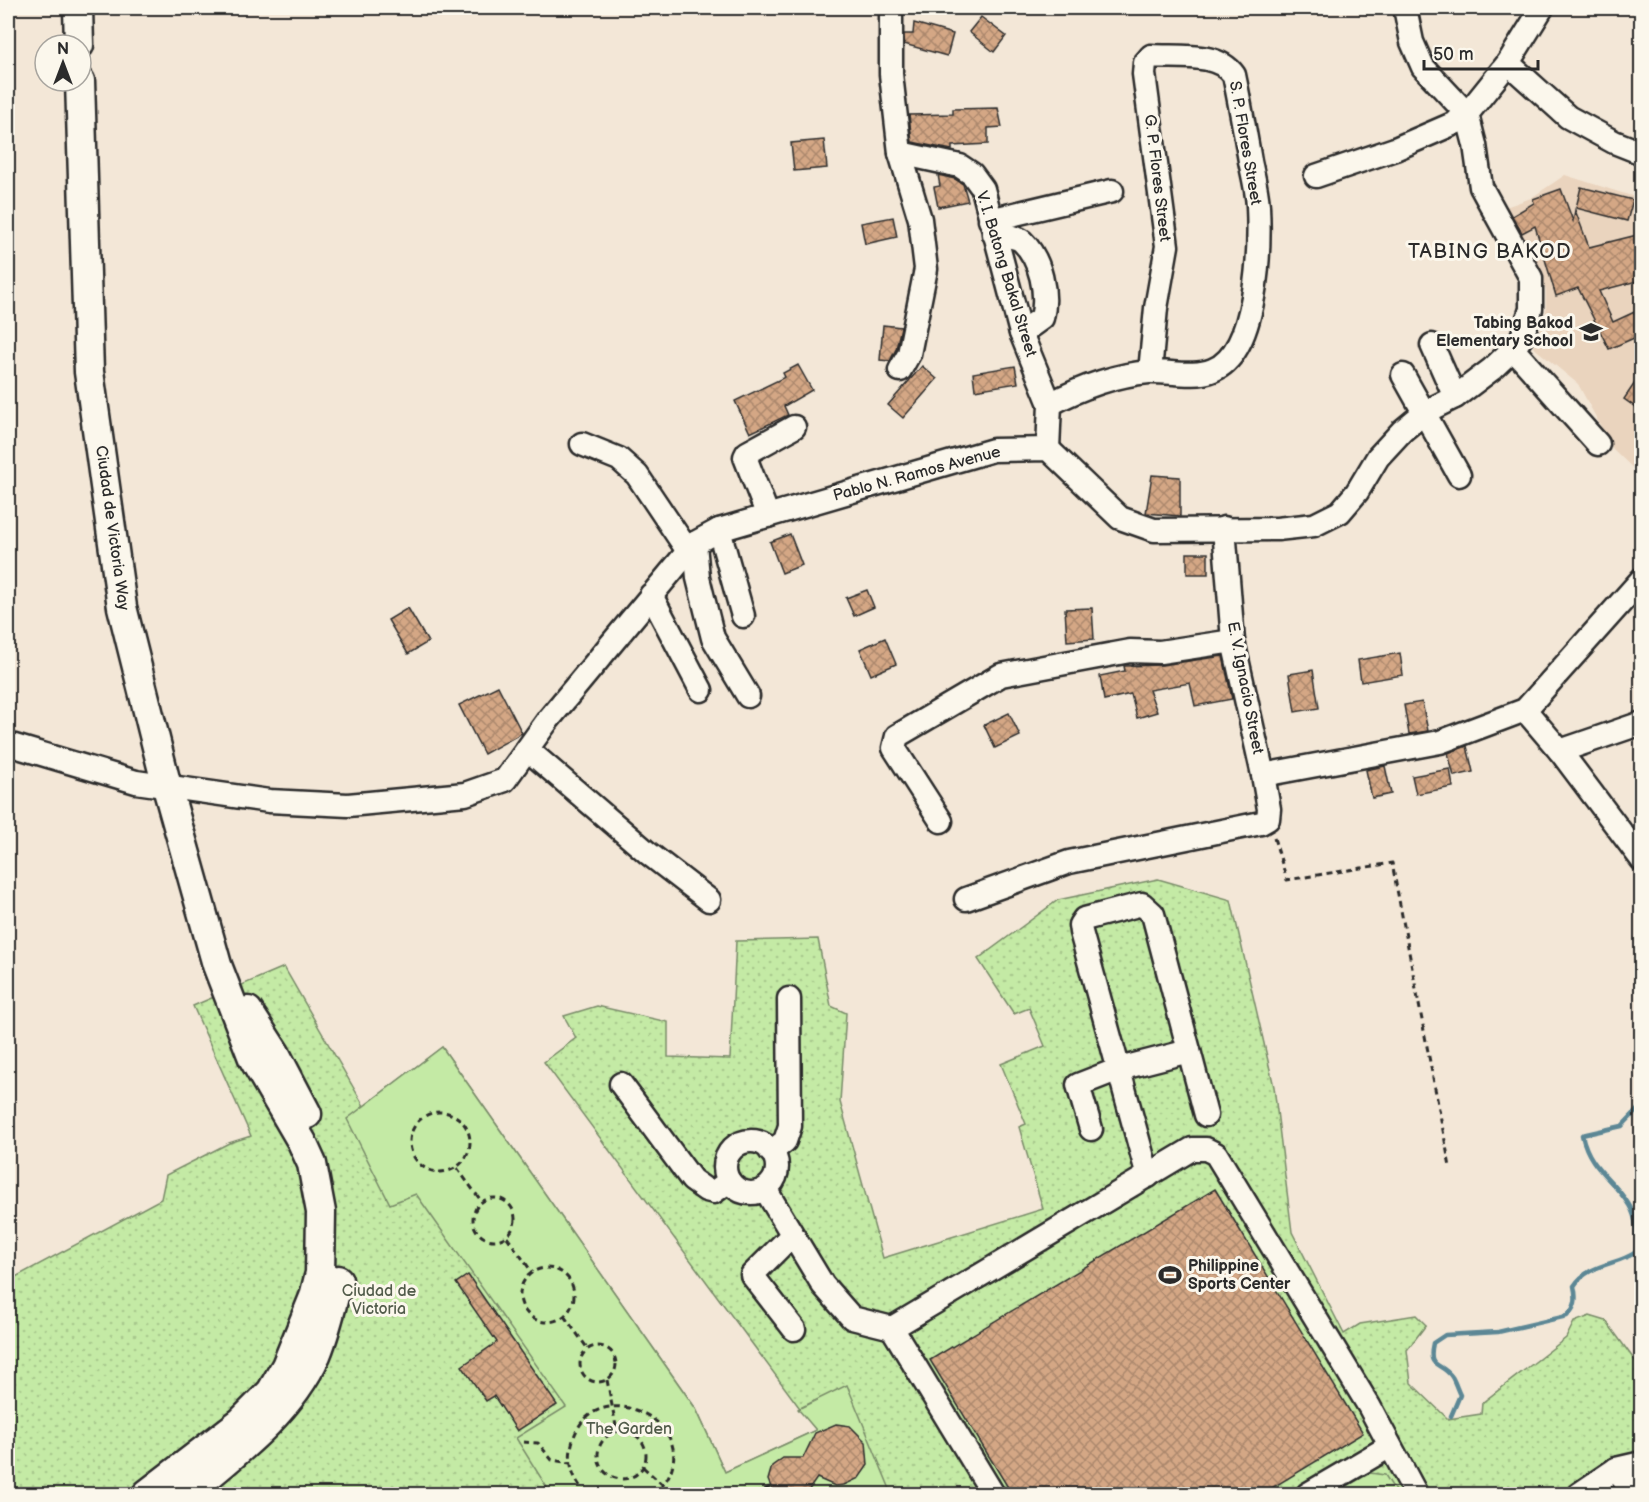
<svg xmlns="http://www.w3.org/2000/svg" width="1649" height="1502" font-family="'Balsamiq Sans',sans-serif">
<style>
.built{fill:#ead4be}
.park{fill:url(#park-dots);stroke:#788a68;stroke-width:1.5}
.garden{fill:#c4eaa5;stroke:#788a68;stroke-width:1.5}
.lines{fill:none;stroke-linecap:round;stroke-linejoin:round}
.stream{stroke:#5b8795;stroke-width:4.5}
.building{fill:url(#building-cross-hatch);stroke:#2b2b2b;stroke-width:1.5}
.minor-casing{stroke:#2b2b2b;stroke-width:27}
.major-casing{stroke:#2b2b2b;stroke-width:33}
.path{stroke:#2b2b2b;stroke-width:3;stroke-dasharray:6 4.5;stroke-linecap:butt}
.minor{stroke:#fbf7ec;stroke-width:22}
.major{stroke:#fbf7ec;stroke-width:28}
.labels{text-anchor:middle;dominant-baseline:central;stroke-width:6;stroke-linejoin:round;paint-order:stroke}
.street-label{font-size:16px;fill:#2b2b2b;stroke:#fbf7ec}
.poi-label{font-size:16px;font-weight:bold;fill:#2b2b2b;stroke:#fbf7ec;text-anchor:end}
.park-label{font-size:16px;fill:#515b4a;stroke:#fbf7ec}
.quarter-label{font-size:20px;letter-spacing:1.5px;fill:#2b2b2b;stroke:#fbf7ec}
</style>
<defs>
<pattern id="park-dots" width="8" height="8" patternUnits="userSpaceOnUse" patternTransform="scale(1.5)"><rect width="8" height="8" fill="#c4eaa5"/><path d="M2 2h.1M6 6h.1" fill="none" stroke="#a9c98e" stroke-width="1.8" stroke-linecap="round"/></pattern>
<pattern id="building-cross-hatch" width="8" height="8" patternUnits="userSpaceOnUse" patternTransform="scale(1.5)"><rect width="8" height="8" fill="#d4a785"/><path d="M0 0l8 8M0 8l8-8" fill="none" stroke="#ac886d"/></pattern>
</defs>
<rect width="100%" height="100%" fill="#f3e7d7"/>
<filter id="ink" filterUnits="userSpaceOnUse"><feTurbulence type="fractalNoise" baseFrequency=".0167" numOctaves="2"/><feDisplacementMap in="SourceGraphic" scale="12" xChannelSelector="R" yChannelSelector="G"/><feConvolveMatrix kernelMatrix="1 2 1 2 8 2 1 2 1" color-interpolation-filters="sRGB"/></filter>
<g filter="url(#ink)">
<path class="built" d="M1565 175 1641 199V476L1613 449 1578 384 1533 347 1546 317V290L1526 249 1500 209 1531 198Z"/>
<path class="park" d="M1158 879 1231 900 1274 1087 1292 1232 1344 1334 1360 1324 1416 1315 1426 1325 1407 1350 1411 1383 1448 1419 1481 1414 1482 1403 1566 1338 1574 1322 1590 1316 1606 1321 1641 1369V1494H8V1281L161 1199 166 1175 229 1143 251 1136 193 1006 284 967 364 1106 442 1047 696 1409 725 1472 816 1430 544 1062 576 1038 564 1016 597 1006 668 1022V1057L730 1059 736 941 818 939 831 1006 846 1013 840 1102 883 1258 1043 1209 1019 1127 1026 1124 1001 1064 1045 1046 1029 1008 1014 1014 978 959 1058 900Z"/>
<g class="garden">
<path d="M442 1047 696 1409 725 1472 816 1430 798 1409 847 1385 892 1494H551L516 1438 566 1407 416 1194 390 1204 347 1119Z"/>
<path d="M1370 1473 1385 1475 1397 1494H1333Z"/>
</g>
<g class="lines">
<path class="stream" d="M1451 1416 1460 1395C1457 1389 1455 1382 1452 1377 1441 1361 1427 1370 1433 1343L1445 1335 1498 1332 1567 1316C1576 1307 1577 1299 1574 1286 1589 1263 1616 1266 1636 1252 1637 1237 1638 1219 1629 1205 1613 1178 1590 1170 1582 1135L1622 1126 1642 1105"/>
</g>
<g class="building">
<path d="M981 17 1006 36 994 52 969 32Z"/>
<path d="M914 23 953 34 947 56 904 44V34H913Z"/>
<path d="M998 108 1002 127 988 128V144L952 146V150L912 142 909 115 953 114V109Z"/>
<path d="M824 140 827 168 794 171 791 143Z"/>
<path d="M938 175 955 179 963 184 968 201 938 207 934 187 940 186Z"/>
<path d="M1581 187 1633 200 1627 221 1576 208Z"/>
<path d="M1561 189 1573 221 1575 210 1589 247 1641 234V280L1599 291 1613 322 1641 309V335L1609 349 1578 288 1556 296 1535 226 1522 233 1512 216 1534 203 1533 199Z"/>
<path d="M893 217 897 237 865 244 861 223Z"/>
<path d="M883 325 901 327 896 349 890 361 880 360Z"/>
<path d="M798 365 812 390 784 406 788 415 750 433 735 401 785 377 783 373Z"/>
<path d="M922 366 937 379 903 418 888 405Z"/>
<path d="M1015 366 1018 383 975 390 973 373Z"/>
<path d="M1641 374V411L1624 399Z"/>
<path d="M1152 475 1180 477V516L1146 513Z"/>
<path d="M790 534 802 565 782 573 770 542Z"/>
<rect x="1187" y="553" width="21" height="21"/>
<path d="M867 590 874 607 854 616 846 598Z"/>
<path d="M408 608 428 642 408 654 388 620Z"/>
<path d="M1092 608 1094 639 1067 641 1065 609Z"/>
<path d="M885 638 896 664 871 675 860 649Z"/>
<path d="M1400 653 1403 675 1361 682 1358 660Z"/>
<path d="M1223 656 1232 699 1195 706 1190 683 1149 690 1157 712 1137 718 1131 694 1104 700 1100 676 1125 671 1124 666 1162 665Z"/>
<path d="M1313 670 1319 708 1295 712 1289 674Z"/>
<path d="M498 686 522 733 484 754 459 705Z"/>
<path d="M1422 702 1428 731 1409 734 1404 705Z"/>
<path d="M1009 713 1020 736 995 748 984 725Z"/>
<path d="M1467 746 1473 772 1454 776 1448 753Z"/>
<path d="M1385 766 1391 794 1372 798 1366 770Z"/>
<path d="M1450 769 1453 787 1416 794 1412 776Z"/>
<path d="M1215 1189 1363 1433 1262 1494H1012L930 1360Z"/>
<path d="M468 1275 557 1405 517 1431 494 1396 486 1401 462 1366 497 1342 456 1283Z"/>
<path d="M836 1424 850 1426 866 1442 868 1465 859 1478 844 1485 835 1486 817 1478 806 1494H774L768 1480 772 1466 783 1458H803L815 1433Z"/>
</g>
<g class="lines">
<g class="minor-casing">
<g id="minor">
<path d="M891 8V74L900 153 920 219 926 269 909 354 900 370"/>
<path d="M1508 63 1568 117 1614 142 1642 153"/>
<path d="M900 153 960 166 972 174 983 189 1021 333 1050 404 1048 449"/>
<path d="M1316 176 1395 149 1455 123 1467 114 1508 63 1542 8"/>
<path d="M990 220 1112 191"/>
<path d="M994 234C1002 236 1016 236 1022 241 1041 259 1048 294 1042 318L1021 333"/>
<path d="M1432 345 1455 397"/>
<path d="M1513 349 1598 444"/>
<path d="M1403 375 1459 475"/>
<path d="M1050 404C1080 388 1115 375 1149 372 1169 371 1194 378 1213 370 1258 352 1260 247 1258 206 1257 191 1253 175 1250 161 1245 132 1240 104 1234 75 1217 51 1178 58 1151 56L1145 63 1144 74 1167 246 1156 308 1150 372"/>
<path d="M582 444 619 459 637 475 688 551"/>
<path d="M768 516 745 457 747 453 794 427"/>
<path d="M719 530 743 616"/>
<path d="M695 543 698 578 713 638 748 696"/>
<path d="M651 595 701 690"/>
<path d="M1525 710 1560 751 1642 860"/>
<path d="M8 744 136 782 269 801 348 805 465 794 505 780 548 720 695 543 719 530 993 450 1048 449 1120 518 1154 530 1277 529 1314 525 1340 512 1357 492 1378 457 1402 431 1425 412 1455 397 1492 369 1513 349 1522 337 1531 309V278L1481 187 1475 145 1467 114 1423 67 1412 42 1405 8"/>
<path d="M528 750 648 853 709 900"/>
<path d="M1560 751 1642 723"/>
<path d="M1263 775 1440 742 1525 710 1642 579"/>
<path d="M941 821 894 748 897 736 1001 675 1130 651 1160 652 1233 641"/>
<path d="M966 899 1069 862 1261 823 1268 819 1269 809 1263 775 1233 641 1224 528"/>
<path d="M621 1084 692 1180 706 1190 714 1192 729 1181"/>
<path d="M1091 1129 1078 1085 1119 1069 1189 1051"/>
<circle cx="751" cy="1167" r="26"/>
<path d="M771 1152 785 1141 790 1126 789 999"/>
<path d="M1148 1176 1081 932 1080 925 1084 919 1142 904 1153 914 1206 1115"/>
<path d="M765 1189 823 1285 852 1318 892 1328"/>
<path d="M792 1235 752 1275 794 1329"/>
<path d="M1616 1469 1642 1463"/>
<path d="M993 1494 892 1328 1192 1149H1206L1216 1154 1369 1406 1416 1494"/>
<path d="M1308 1494 1390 1446"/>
<path d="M1579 1494 1616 1469 1634 1494"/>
</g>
</g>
<g class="major-casing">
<g id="major">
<path d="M78 8 79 45"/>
<path d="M80 81 89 372 122 607 167 787 217 965 253 1058 302 1142 312 1164 321 1212 320 1273 314 1297 286 1366 271 1392 242 1421 147 1494"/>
<path d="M248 1011 275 1053 307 1114"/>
<path d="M186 1494C234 1454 289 1414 316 1355 326 1331 332 1305 338 1280"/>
</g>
</g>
<g class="path">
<path d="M1274 838 1287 880 1392 863 1450 1167"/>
<circle cx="440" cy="1142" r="30"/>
<path d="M457 1168 482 1202"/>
<circle cx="494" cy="1219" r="21"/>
<path d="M507 1237 532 1272"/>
<circle cx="547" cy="1295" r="27"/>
<path d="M564 1316 588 1349"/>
<circle cx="598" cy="1364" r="18"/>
<path d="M607 1380 617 1431"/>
<circle cx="622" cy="1455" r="24"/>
<path d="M523 1442 538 1443 552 1460 570 1463"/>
<path d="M643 1467 673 1494"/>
<path d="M587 1494C575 1483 568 1466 571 1449 585 1361 723 1427 655 1494"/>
<path d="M685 1494 700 1491 711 1494"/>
<path d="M755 1494 770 1487"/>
</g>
<use href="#minor" class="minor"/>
<use href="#major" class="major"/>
</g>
</g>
<defs>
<g id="school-bare" transform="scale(1.8)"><path d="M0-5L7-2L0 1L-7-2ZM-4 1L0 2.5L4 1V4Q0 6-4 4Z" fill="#2b2b2b" stroke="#fbf7ec" stroke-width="2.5" paint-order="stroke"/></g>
<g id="stadium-bare" transform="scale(1.8)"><path d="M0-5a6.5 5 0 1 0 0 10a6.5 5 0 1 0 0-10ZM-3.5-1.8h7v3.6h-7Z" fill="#2b2b2b" stroke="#fbf7ec" stroke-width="2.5" paint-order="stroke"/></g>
</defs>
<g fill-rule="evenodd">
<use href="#school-bare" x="1591" y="332"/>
<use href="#stadium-bare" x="1170" y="1275"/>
</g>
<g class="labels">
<g class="street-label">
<text transform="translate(1245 143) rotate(80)">S. P. Flores Street</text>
<text transform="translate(1157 178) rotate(83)">G. P. Flores Street</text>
<text transform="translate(1006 274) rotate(73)">V. I. Batong Bakal Street</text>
<text transform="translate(917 474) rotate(-15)">Pablo N. Ramos Avenue</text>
<text transform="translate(112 528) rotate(82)">Ciudad de Victoria Way</text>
<text transform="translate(1245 688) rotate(79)">E. V. Ignacio Street</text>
</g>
<g class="poi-label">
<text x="1573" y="323">Tabing Bakod<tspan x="1573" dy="18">Elementary School</tspan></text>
<text x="1188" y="1266" text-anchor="start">Philippine<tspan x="1188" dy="18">Sports Center</tspan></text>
</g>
<g class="park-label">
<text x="379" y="1291">Ciudad de<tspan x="379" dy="18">Victoria</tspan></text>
<text x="629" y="1429">The Garden</text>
</g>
<g class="quarter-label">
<text x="1490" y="252">TABING BAKOD</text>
</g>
</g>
<rect width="1649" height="1502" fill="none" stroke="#fbf7ec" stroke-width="30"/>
<rect x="15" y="15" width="1619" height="1472" fill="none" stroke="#2b2b2b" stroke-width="2" filter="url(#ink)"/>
<g transform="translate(63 63)"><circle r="28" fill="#fbf7ec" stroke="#a8a59f" stroke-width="1.5"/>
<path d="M0-4.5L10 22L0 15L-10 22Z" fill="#2b2b2b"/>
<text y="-9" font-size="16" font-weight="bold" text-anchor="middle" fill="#2b2b2b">N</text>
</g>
<path d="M1424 60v9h114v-9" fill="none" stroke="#2b2b2b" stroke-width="3"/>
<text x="1433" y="60" font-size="18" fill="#2b2b2b" stroke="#fbf7ec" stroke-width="4.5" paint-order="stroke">50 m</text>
</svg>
